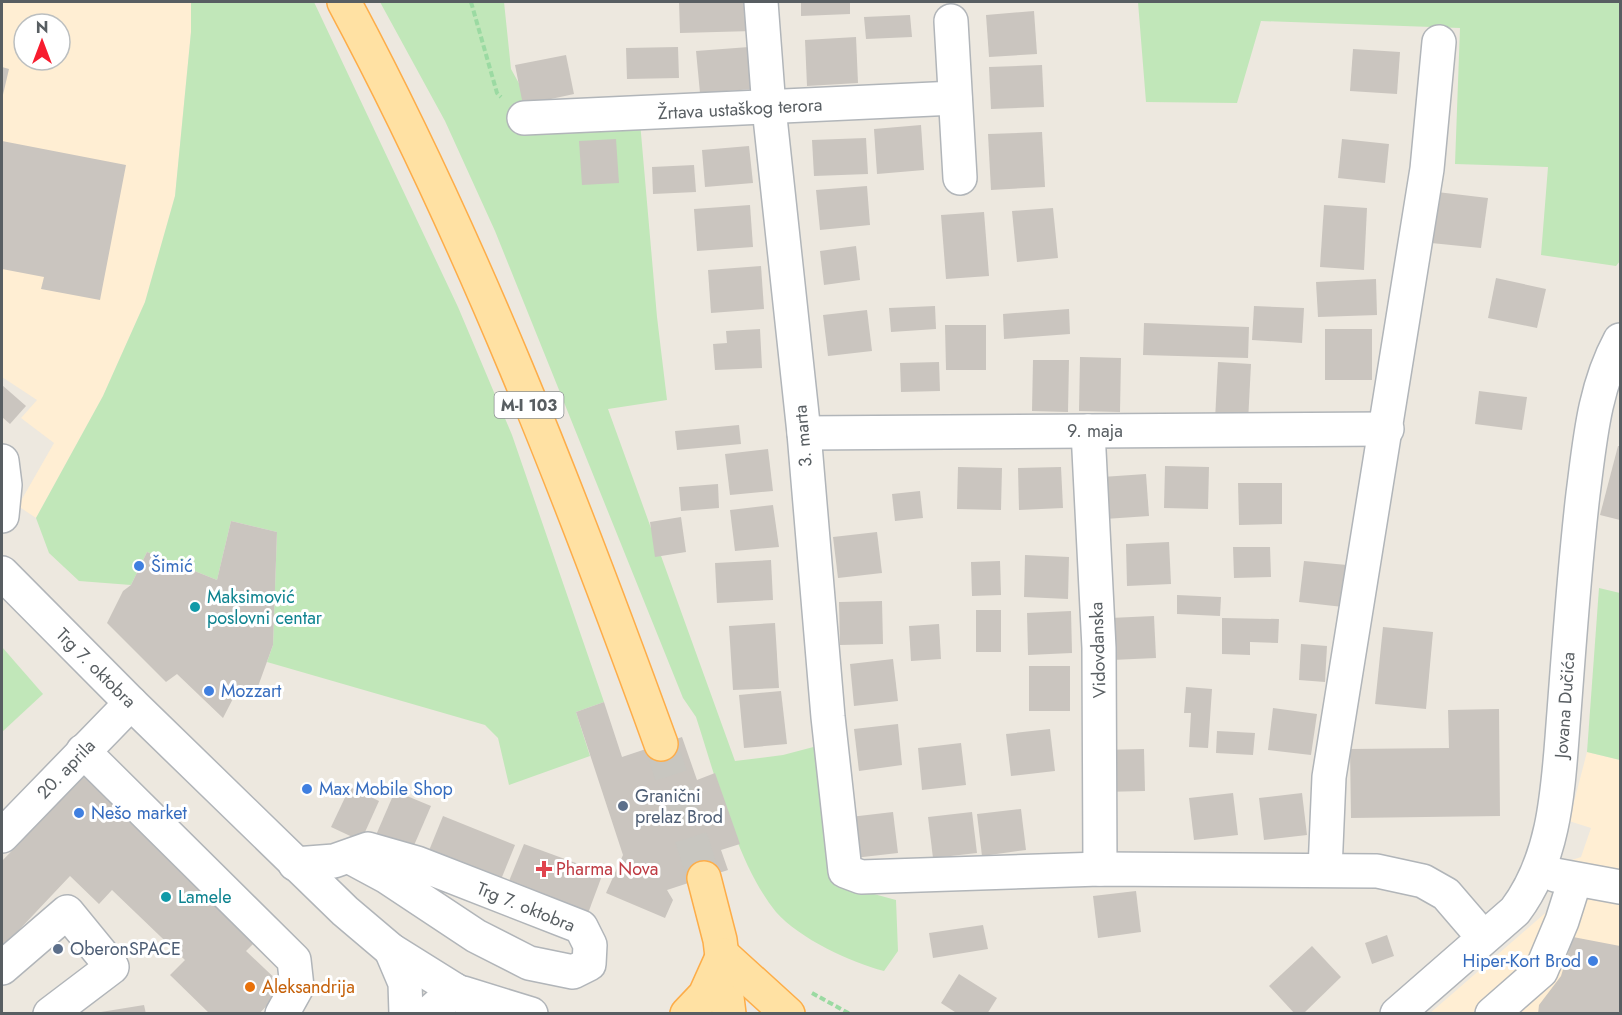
<svg xmlns="http://www.w3.org/2000/svg" width="1622" height="1015" font-family="Jost,sans-serif">
<style>
.commercial{fill:#ffeed3;fill-rule:evenodd}
.green{fill:#c1e7b9}
.building{fill:#cac5bf}
.lines{fill:none;stroke-linecap:round;stroke-linejoin:round}
.major-tunnel{stroke:#c8c6c0;stroke-width:33;stroke-dasharray:33 16;stroke-linecap:butt}
.minor-casing{stroke:#b1b5b9;stroke-width:36}
.major-casing{stroke:#fdad49;stroke-width:36}
.path{stroke:#9bdaa2;stroke-width:4;stroke-dasharray:6 3;stroke-linecap:butt}
.minor{stroke:#fff;stroke-width:33}
.major{stroke:#ffe1a3;stroke-width:33}
.shop-dot{fill:#3f7fe0;stroke:#fff;stroke-width:2}
.culture-dot{fill:#0f9aa8;stroke:#fff;stroke-width:2}
.service-dot{fill:#5c6f8a;stroke:#fff;stroke-width:2}
.health-dot{fill:#e0444e;stroke:#fff;stroke-width:2}
.food-dot{fill:#e8710a;stroke:#fff;stroke-width:2}
.labels{text-anchor:middle;dominant-baseline:central;stroke-width:6;stroke-linejoin:round;paint-order:stroke}
.shield{fill:#fff;stroke:#8a8e91;stroke-width:1.5}
.shield-label{font-size:16px;font-weight:bold;fill:#585e62}
.street-label{font-size:18px;fill:#585e62;stroke:#fff}
.shop-label{font-size:18px;fill:#366cbe;stroke:#fff;text-anchor:start}
.culture-label{font-size:18px;fill:#0d838f;stroke:#fff;text-anchor:start}
.service-label{font-size:18px;fill:#4e5e75;stroke:#fff;text-anchor:start}
.health-label{font-size:18px;fill:#be3a42;stroke:#fff;text-anchor:start}
.food-label{font-size:18px;fill:#c56008;stroke:#fff;text-anchor:start}
</style>
<rect width="100%" height="100%" fill="#ede8df"/>
<g class="commercial">
<path d="M2 2H191V32L175 196 145 302 103 396 36 518 18 506 54 443 21 418 37 400 2 377ZM24 24H60V60H24Z"/>
<path d="M1587 752 1620 760V1013L1429 1014 1558 902 1563 872 1572 860 1581 857 1591 828 1569 821Z"/>
</g>
<g class="green">
<path d="M191 2H314L458 307 512 435 604 702 576 712 590 756 509 785 498 738 485 725 267 662 273 645 277 532 231 521 217 580 147 552 131 585 79 581 49 553 36 518 103 396 145 302 175 196 191 32Z"/>
<path d="M380 2H504L511 69 532 107 638 99 657 317 667 400 608 409 735 761 783 755 821 745 848 887 896 900 898 951 884 971C850 962 800 939 776 912 738 866 715 775 696 717L683 698 495 231 445 121Z"/>
<path d="M1138 2H1620V261L1616 266 1541 255 1548 167 1455 164 1460 28 1261 21 1237 103 1146 102Z"/>
<path d="M1599 588 1620 593V760L1587 752Z"/>
<path d="M2 647 43 694 2 732Z"/>
</g>
<g class="building">
<path d="M679 2H752L753 31 680 33Z"/>
<path d="M801 2H850V14L801 16Z"/>
<path d="M1034 11 1037 54 989 57 986 15Z"/>
<path d="M910 15 912 37 866 39 864 17Z"/>
<path d="M856 37 858 83 807 86 805 40Z"/>
<path d="M678 47 679 78 627 79 626 48Z"/>
<path d="M749 47 753 89 700 93 696 51Z"/>
<path d="M1353 49 1400 52 1397 94 1350 91Z"/>
<path d="M566 55 574 94 523 105 515 65Z"/>
<path d="M1042 65 1044 107 991 109 989 67Z"/>
<path d="M2 67 9 69 2 99Z"/>
<path d="M921 125 924 170 877 174 874 129Z"/>
<path d="M1042 132 1045 187 991 190 988 134Z"/>
<path d="M866 138 868 174 814 176 812 140Z"/>
<path d="M616 139 619 183 582 185 579 141Z"/>
<path d="M1342 139 1389 144 1385 183 1338 178Z"/>
<path d="M2 141 126 165 100 300 41 289 44 277 2 269Z"/>
<path d="M749 146 753 183 705 187 702 150Z"/>
<path d="M694 165 696 192 653 194 652 167Z"/>
<path d="M867 186 870 225 820 230 816 190Z"/>
<path d="M1437 192 1488 198 1481 248 1431 243Z"/>
<path d="M750 205 753 247 697 251 694 209Z"/>
<path d="M1324 205 1367 208 1364 270 1320 267Z"/>
<path d="M1053 208 1058 258 1017 262 1012 211Z"/>
<path d="M984 212 989 276 946 279 941 215Z"/>
<path d="M856 246 860 280 824 285 820 251Z"/>
<path d="M761 266 764 309 711 313 708 270Z"/>
<path d="M1496 278 1546 289 1537 328 1488 318Z"/>
<path d="M1376 279 1377 315 1318 317 1316 282Z"/>
<path d="M935 306 936 329 891 332 889 308Z"/>
<path d="M1254 306 1304 308 1302 343 1252 340Z"/>
<path d="M1069 309 1070 334 1004 339 1003 314Z"/>
<path d="M867 310 872 351 828 356 823 315Z"/>
<path d="M1144 323 1249 327 1248 358 1143 355Z"/>
<path d="M945 325H986V370H946Z"/>
<path d="M760 329 762 368 715 370 713 344 727 343 726 331Z"/>
<rect x="1325" y="329" width="47" height="51"/>
<path d="M1080 357 1121 358 1120 412 1079 411Z"/>
<path d="M1033 360H1069L1068 412 1032 411Z"/>
<path d="M939 362 940 391 901 392 900 363Z"/>
<path d="M1218 362 1251 364 1248 422 1215 420Z"/>
<path d="M2 385 26 406 10 424 2 417Z"/>
<path d="M1479 391 1527 397 1522 430 1475 424Z"/>
<path d="M739 425 741 444 677 450 675 431Z"/>
<path d="M1618 446H1620V520L1600 515Z"/>
<path d="M768 449 773 491 730 495 725 454Z"/>
<path d="M1165 466 1209 467 1208 509 1164 508Z"/>
<path d="M958 467 1002 468 1001 510 957 509Z"/>
<path d="M1061 467 1063 508 1019 510 1018 468Z"/>
<path d="M1146 474 1149 516 1105 519 1102 477Z"/>
<path d="M1238 483H1282V524L1239 525Z"/>
<path d="M718 484 719 508 681 511 679 487Z"/>
<path d="M920 491 923 518 895 521 892 494Z"/>
<path d="M773 505 779 547 735 551 730 510Z"/>
<path d="M681 517 686 552 655 557 650 522Z"/>
<path d="M231 521 277 532 273 645 256 692 239 687 223 718 177 674 166 682 107 623 123 591 131 585 147 552 217 580Z"/>
<path d="M877 532 882 573 838 578 833 537Z"/>
<path d="M1169 542 1171 584 1127 586 1126 544Z"/>
<path d="M1233 547H1270L1271 577 1234 578Z"/>
<path d="M1025 555 1069 557 1068 599 1024 597Z"/>
<path d="M771 560 773 600 717 603 715 563Z"/>
<path d="M1000 561 1001 595 972 596 971 562Z"/>
<path d="M1304 561 1347 565 1343 607 1299 602Z"/>
<path d="M1177 595 1221 597 1220 616 1177 614Z"/>
<path d="M882 601 883 644 840 645 839 602Z"/>
<rect x="976" y="610" width="25" height="42"/>
<path d="M1071 611 1072 653 1028 655 1027 613Z"/>
<path d="M1154 616 1156 658 1112 660 1110 618Z"/>
<path d="M1222 618 1279 619 1278 643 1250 642V655L1222 654Z"/>
<path d="M775 623 779 688 733 690 729 626Z"/>
<path d="M939 624 941 659 911 661 909 626Z"/>
<path d="M1383 627 1433 632 1426 709 1375 704Z"/>
<path d="M1301 644 1327 646 1325 682 1299 680Z"/>
<path d="M893 659 898 701 854 706 850 664Z"/>
<rect x="1029" y="666" width="41" height="45"/>
<path d="M1186 687 1212 689 1208 748 1189 747 1191 713H1184Z"/>
<path d="M781 691 787 744 744 748 739 695Z"/>
<path d="M604 702 622 757 682 737 697 780 715 773 740 844 721 850 728 870 667 890 673 900 665 918 606 893 623 855 576 712Z"/>
<path d="M1273 708 1317 714 1311 755 1268 750Z"/>
<path d="M1499 709 1500 816 1351 818 1350 749 1449 748 1448 710Z"/>
<path d="M898 724 902 765 859 771 854 729Z"/>
<path d="M1050 729 1055 771 1011 776 1006 734Z"/>
<path d="M1217 731 1255 733 1253 755 1216 753Z"/>
<path d="M961 743 966 785 922 790 918 748Z"/>
<path d="M1144 749 1145 791 1101 792 1100 750Z"/>
<path d="M85 775 258 939 246 951 284 987 259 1014H210L170 975 185 960 112 890 99 904 70 876 2 948V861Z"/>
<path d="M350 787 379 801 361 841 331 827Z"/>
<path d="M395 791 431 806 412 850 376 835Z"/>
<path d="M1233 793 1238 835 1194 840 1189 798Z"/>
<path d="M1302 793 1307 835 1264 840 1259 798Z"/>
<path d="M1021 809 1026 850 982 856 977 814Z"/>
<path d="M893 812 898 853 854 858 850 817Z"/>
<path d="M972 812 977 853 933 858 928 817Z"/>
<path d="M443 816 515 845 500 882 428 853Z"/>
<path d="M524 844 603 873 587 916 507 886Z"/>
<path d="M1136 891 1141 932 1098 938 1093 896Z"/>
<path d="M983 925 988 949 933 958 929 933Z"/>
<path d="M1387 935 1394 956 1372 964 1365 943Z"/>
<path d="M1573 937 1620 946V1014H1538L1539 1005 1561 976Z"/>
<path d="M1312 946 1341 977 1303 1014H1295L1269 986Z"/>
<path d="M959 974 997 998 987 1014H958L941 1003Z"/>
<path d="M144 1005 146 1014H101V1012Z"/>
</g>
<g class="lines">
<path class="major-tunnel" d="M661 744 704 878"/>
<g class="minor-casing">
<g id="minor">
<path d="M761 2 769 108 804 433 828 717 845 871 861 877 1100 869 1377 871 1423 881 1446 894 1483 937"/>
<path d="M951 21 960 178"/>
<path d="M524 118 955 98"/>
<path d="M1088 431 1099 648 1100 869"/>
<path d="M804 433 1387 429"/>
<path d="M2 461 5 485 2 516"/>
<path d="M2 573 131 703 345 911 391 950 455 990 485 1014"/>
<path d="M83 751 294 960 297 987 282 1014"/>
<path d="M2 836 131 703"/>
<path d="M295 864 334 861 368 849 417 863 581 927 590 945 589 964 573 972 529 963 476 936 387 877 348 856"/>
<path d="M1325 870 1329 777 1427 169 1439 42"/>
<path d="M1555 875 1620 887"/>
<path d="M391 950 405 983 406 1014"/>
<path d="M2 968 67 912 112 967 50 1014"/>
<path d="M463 993 531 1014"/>
<path d="M428 1014 455 990"/>
<path d="M1397 1014 1515 911C1555 858 1558 790 1563 725 1569 648 1574 571 1583 494 1590 440 1594 388 1620 340"/>
<path d="M1492 1014 1541 971 1562 921 1575 880"/>
</g>
</g>
<g class="major-casing">
<g id="major">
<path d="M344 2C471 239 569 491 661 744"/>
<path d="M704 878 720 940 729 1014"/>
<path d="M723 955 788 1014"/>
<path d="M687 1014 705 995 723 955"/>
</g>
</g>
<g class="path">
<path d="M471 2 497 93 501 97"/>
<path d="M812 993 850 1014"/>
</g>
<use href="#minor" class="minor"/>
<use href="#major" class="major"/>
</g>
<g class="shop-dot">
<circle cx="139" cy="566" r="6"/>
<circle cx="209" cy="691" r="6"/>
<circle cx="307" cy="789" r="6"/>
<circle cx="79" cy="813" r="6"/>
<circle cx="1593" cy="961" r="6"/>
</g>
<g class="culture-dot">
<circle cx="195" cy="607" r="6"/>
<circle cx="166" cy="897" r="6"/>
</g>
<g class="service-dot">
<circle cx="623" cy="806" r="6"/>
<circle cx="58" cy="949" r="6"/>
</g>
<path class="health-dot" d="M541 860h6v6h6v6h-6v6h-6v-6h-6v-6h6z"/>
<circle class="food-dot" cx="250" cy="987" r="6"/>
<g class="labels">
<rect class="shield" x="494.5" y="392" width="69" height="26" rx="4.5"/>
<g class="shield-label">
<text x="529" y="405">M-I 103</text>
</g>
<g class="street-label">
<text transform="translate(740 109) rotate(-3)">Žrtava ustaškog terora</text>
<text x="1095" y="431">9. maja</text>
<text transform="translate(803 436) rotate(-95)">3. marta</text>
<text transform="translate(1098 650) rotate(-92)">Vidovdanska</text>
<text transform="translate(96 668) rotate(45)">Trg 7. oktobra</text>
<text transform="translate(1565 705) rotate(-86)">Jovana Dučića</text>
<text transform="translate(66 769) rotate(-46)">20. aprila</text>
<text transform="translate(526 907) rotate(22)">Trg 7. oktobra</text>
</g>
<g class="shop-label">
<text x="151" y="566">Šimić</text>
<text x="221" y="691">Mozzart</text>
<text x="319" y="789">Max Mobile Shop</text>
<text x="91" y="813">Nešo market</text>
<text x="1581" y="961" text-anchor="end">Hiper-Kort Brod</text>
</g>
<g class="culture-label">
<text x="207" y="597">Maksimović<tspan x="207" dy="21">poslovni centar</tspan></text>
<text x="178" y="897">Lamele</text>
</g>
<g class="service-label">
<text x="635" y="796">Granični<tspan x="635" dy="21">prelaz Brod</tspan></text>
<text x="70" y="949">OberonSPACE</text>
</g>
<g class="health-label">
<text x="556" y="869">Pharma Nova</text>
</g>
<g class="food-label">
<text x="262" y="987">Aleksandrija</text>
</g>
</g>
<rect width="1622" height="1015" fill="none" stroke="#585e62" stroke-width="6"/>
<g transform="translate(42 42)"><circle r="28" fill="#ffffff" stroke="#bcbfc0" stroke-width="1.5"/>
<path d="M0-4.5L10 22L0 15L-10 22Z" fill="#f71c2e"/>
<text y="-9" font-size="16" font-weight="bold" text-anchor="middle" fill="#585e62">N</text>
</g>
</svg>
